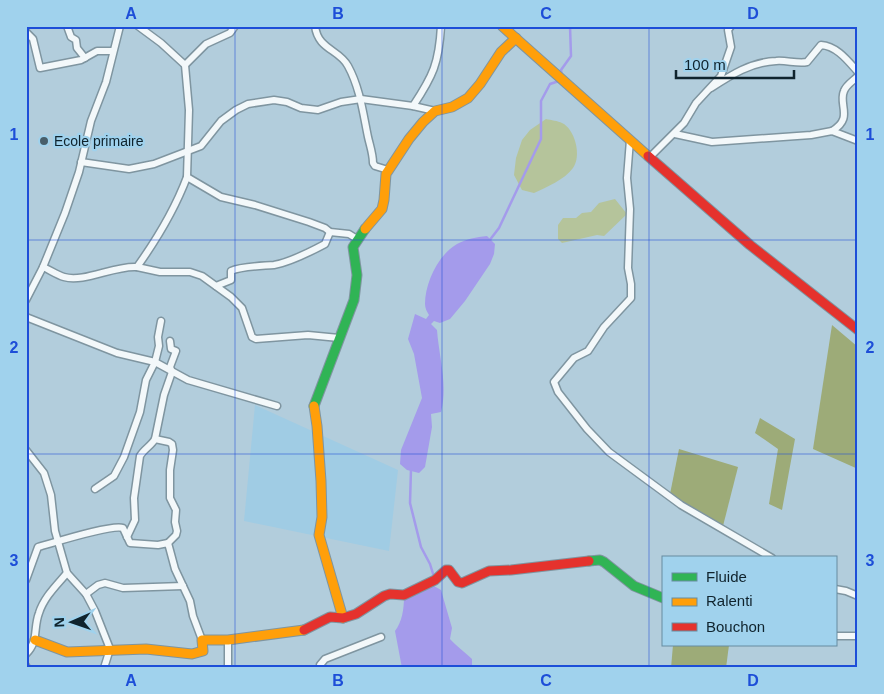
<svg xmlns="http://www.w3.org/2000/svg" width="884" height="694" font-family="Helvetica,sans-serif">
<style>
.built{fill:#a0cce4}
.green{fill:#b5c49b}
.forest{fill:#9dab78}
.water{fill:#a49beb}
.lines{fill:none;stroke-linecap:round;stroke-linejoin:round}
.stream{stroke:#a49beb;stroke-width:2.5}
.street-casing{stroke:#7f95a0;stroke-width:9}
.fast-casing{stroke:#7f95a0;stroke-width:11}
.slow-casing{stroke:#7f95a0;stroke-width:11}
.jam-casing{stroke:#7f95a0;stroke-width:11}
.street{stroke:#f3f8fa;stroke-width:6}
.fast{stroke:#30b455;stroke-width:9}
.slow{stroke:#ff9f0a;stroke-width:9}
.jam{stroke:#e5322d;stroke-width:9}
.grid{fill:none;stroke:#1d4ed8;stroke-width:1;stroke-opacity:0.55}
.poi-dot{fill:#485e6a;stroke:#a0d2ed;stroke-width:2}
.labels{text-anchor:middle;dominant-baseline:central;stroke-width:4.5;stroke-linejoin:round;paint-order:stroke}
.poi-label{font-size:14px;fill:#0f232d;stroke:#a0d2ed;text-anchor:start}
.neatline{fill:none;stroke:#1d4ed8;stroke-width:2}
.grid-label{font-size:16px;text-anchor:middle;font-weight:bold;fill:#1d4ed8}
</style>
<rect width="100%" height="100%" fill="#b2cddc"/>
<path class="built" d="M255 405 398 470 389 551 244 521Z"/>
<g class="green">
<path d="M546 119C551 120 558 121 562 123 575 129 582 156 573 168 564 180 547 187 534 193L522 190 514 175 516 158 522 140 530 130Z"/>
<path d="M615 199 627 214 604 236 597 235 562 243 558 239V225L563 218H576L582 213 591 212 599 203Z"/>
</g>
<g class="forest">
<path d="M832 325 858 347V469L813 449Z"/>
<path d="M760 418 795 439 782 510 769 504 778 449 755 433Z"/>
<path d="M679 449 738 467 723 526 670 494Z"/>
<path d="M673 645H729L726 668H671Z"/>
</g>
<g class="water">
<path d="M487 236 495 244 494 254 490 264 465 301 450 319 440 323 434 321 431 324 437 330C439 357 448 385 441 412L431 414 432 427 425 467 419 473 407 470 400 464 401 450 422 398 414 354 408 339 415 314 426 319 429 315C427 312 425 308 425 304 425 283 438 255 457 244 467 239 476 237 487 236Z"/>
<path d="M434 586 441 590 452 628 450 639C456 646 465 652 472 659V668H402L395 631C402 622 404 609 404 597Z"/>
</g>
<g class="lines">
<g class="stream">
<path d="M562 76 561 70 571 56 570 26"/>
<path d="M489 241 499 228 541 139V101L550 84 559 81"/>
<path d="M411 469 410 503 421 547 430 564 434 577"/>
</g>
<g class="street-casing">
<g id="street">
<path d="M67 26 71 37 76 40 77 48 85 58"/>
<path d="M138 26 161 43 185 65 189 110 187 177"/>
<path d="M315 26C318 50 339 49 348 66 360 88 363 113 368 137 370 146 373 154 373 163L375 166 388 170"/>
<path d="M26 32 33 39 40 68 81 60 97 51H113"/>
<path d="M185 65 206 44 230 33 235 26"/>
<path d="M711 88C731 75 751 62 776 61 786 60 798 64 807 62L821 45C837 46 848 61 858 72"/>
<path d="M413 106C433 76 439 63 441 26"/>
<path d="M832 131C854 118 838 105 844 91 846 85 853 81 858 76"/>
<path d="M675 134 712 142 811 135 832 131 858 141"/>
<path d="M630 140 627 178 630 209 628 268 631 284V298L604 327 588 351 574 358 554 382 558 392 587 429 609 452 681 505 772 558"/>
<path d="M650 157 684 123 696 103 721 76 731 47 728 30 731 26"/>
<path d="M81 162 129 169 154 164 201 146 221 121 236 110 248 104 274 100 287 102 301 108 318 110 341 102 361 99 413 106 435 111"/>
<path d="M43 267C50 270 57 275 64 277 84 283 115 265 137 267 157 239 175 209 187 177L221 197 255 205 309 222 325 228 330 232 349 234 357 239"/>
<path d="M137 267 160 272H190L202 276 231 297 242 308 252 337 256 339 308 335 339 338"/>
<path d="M216 286 231 280V271C241 266 262 266 274 265 291 262 310 252 325 244L330 232"/>
<path d="M26 300 43 267 65 213 79 172 91 121 106 82 120 26"/>
<path d="M26 317 117 353 155 362 188 380 277 406"/>
<path d="M155 439 169 442 172 444 173 450 170 470V498L176 510 175 522 177 531 176 535 168 543"/>
<path d="M26 450 44 473 51 495 55 531 67 573 86 594 95 611 110 649 104 668"/>
<path d="M95 489 114 476 124 457 140 412 146 380 155 362 159 346 158 337 161 321"/>
<path d="M127 537 135 520 134 498 140 456C144 449 151 446 155 439L164 395 172 372 170 367 176 351 171 349 170 341"/>
<path d="M26 580 38 547C53 543 112 524 123 528L130 543 158 545 168 543 175 569 190 601 193 616 202 640"/>
<path d="M835 589 846 591 858 596"/>
<path d="M86 594 98 585 105 583 123 588 183 586"/>
<path d="M835 636H858"/>
<path d="M228 640V668"/>
<path d="M26 654C39 641 33 629 39 613 44 597 57 585 67 573"/>
<path d="M26 666 27 668"/>
<path d="M320 668V665L325 659 381 637"/>
</g>
</g>
<g class="fast-casing">
<g id="fast">
<path d="M314 406 354 300 357 275 353 247 365 229"/>
<path d="M589 561 600 560 604 562 634 586 663 598"/>
</g>
</g>
<g class="slow-casing">
<g id="slow">
<path d="M502 26 648 156"/>
<path d="M365 229 382 209 384 200 386 174 409 139 423 122 435 111 452 107 468 98 480 84 501 52 516 38"/>
<path d="M314 406 317 426 321 481 322 517 319 535 343 618"/>
<path d="M35 640 67 652 146 649 192 654 203 651 202 640H228L304 630"/>
</g>
</g>
<g class="jam-casing">
<g id="jam">
<path d="M648 156 750 245 858 330"/>
<path d="M304 630 330 617 343 618 356 614 384 596 390 594 404 595 435 580 446 570H449L458 582 462 583 489 571 511 570 589 561"/>
</g>
</g>
<use href="#street" class="street"/>
<use href="#fast" class="fast"/>
<use href="#slow" class="slow"/>
<use href="#jam" class="jam"/>
</g>
<path class="grid" d="M235 26V668M442 26V668M649 26V668M26 240H858M26 454H858"/>
<circle class="poi-dot" cx="44" cy="141" r="5"/>
<g class="labels">
<g class="poi-label">
<text x="54" y="141">Ecole primaire</text>
</g>
</g>
<rect width="884" height="694" fill="none" stroke="#a0d2ed" stroke-width="55"/>
<rect x="662" y="556" width="175" height="90" fill="#a0d2ed" stroke="#668ca0"/>
<rect x="672" y="573" width="25" height="8" fill="#30b455" stroke="#668ca0"/>
<text x="706" y="582" font-size="15" fill="#0f232d">Fluide</text>
<rect x="672" y="598" width="25" height="8" fill="#ff9f0a" stroke="#668ca0"/>
<text x="706" y="606" font-size="15" fill="#0f232d">Ralenti</text>
<rect x="672" y="623" width="25" height="8" fill="#e5322d" stroke="#668ca0"/>
<text x="706" y="632" font-size="15" fill="#0f232d">Bouchon</text>
<g transform="translate(72 622) rotate(268)" stroke="#a0d2ed" stroke-width="4" paint-order="stroke">
<path d="M0-4L9 19L0 12L-9 19Z" fill="#0f232d"/>
<text y="-8" font-size="14" font-weight="bold" text-anchor="middle" fill="#0f232d">N</text>
</g>
<path d="M676 70v8h118v-8" fill="none" stroke="#0f232d" stroke-width="2.5"/>
<text x="684" y="70" font-size="15" fill="#0f232d" stroke="#a0d2ed" stroke-width="4" paint-order="stroke">100 m</text>
<rect x="28" y="28" width="828" height="638" class="neatline"/>
<g class="grid-label">
<text x="131" y="19">A</text>
<text x="338" y="19">B</text>
<text x="546" y="19">C</text>
<text x="753" y="19">D</text>
<text x="14" y="140">1</text>
<text x="870" y="140">1</text>
<text x="14" y="353">2</text>
<text x="870" y="353">2</text>
<text x="14" y="566">3</text>
<text x="870" y="566">3</text>
<text x="131" y="686">A</text>
<text x="338" y="686">B</text>
<text x="546" y="686">C</text>
<text x="753" y="686">D</text>
</g>
</svg>
